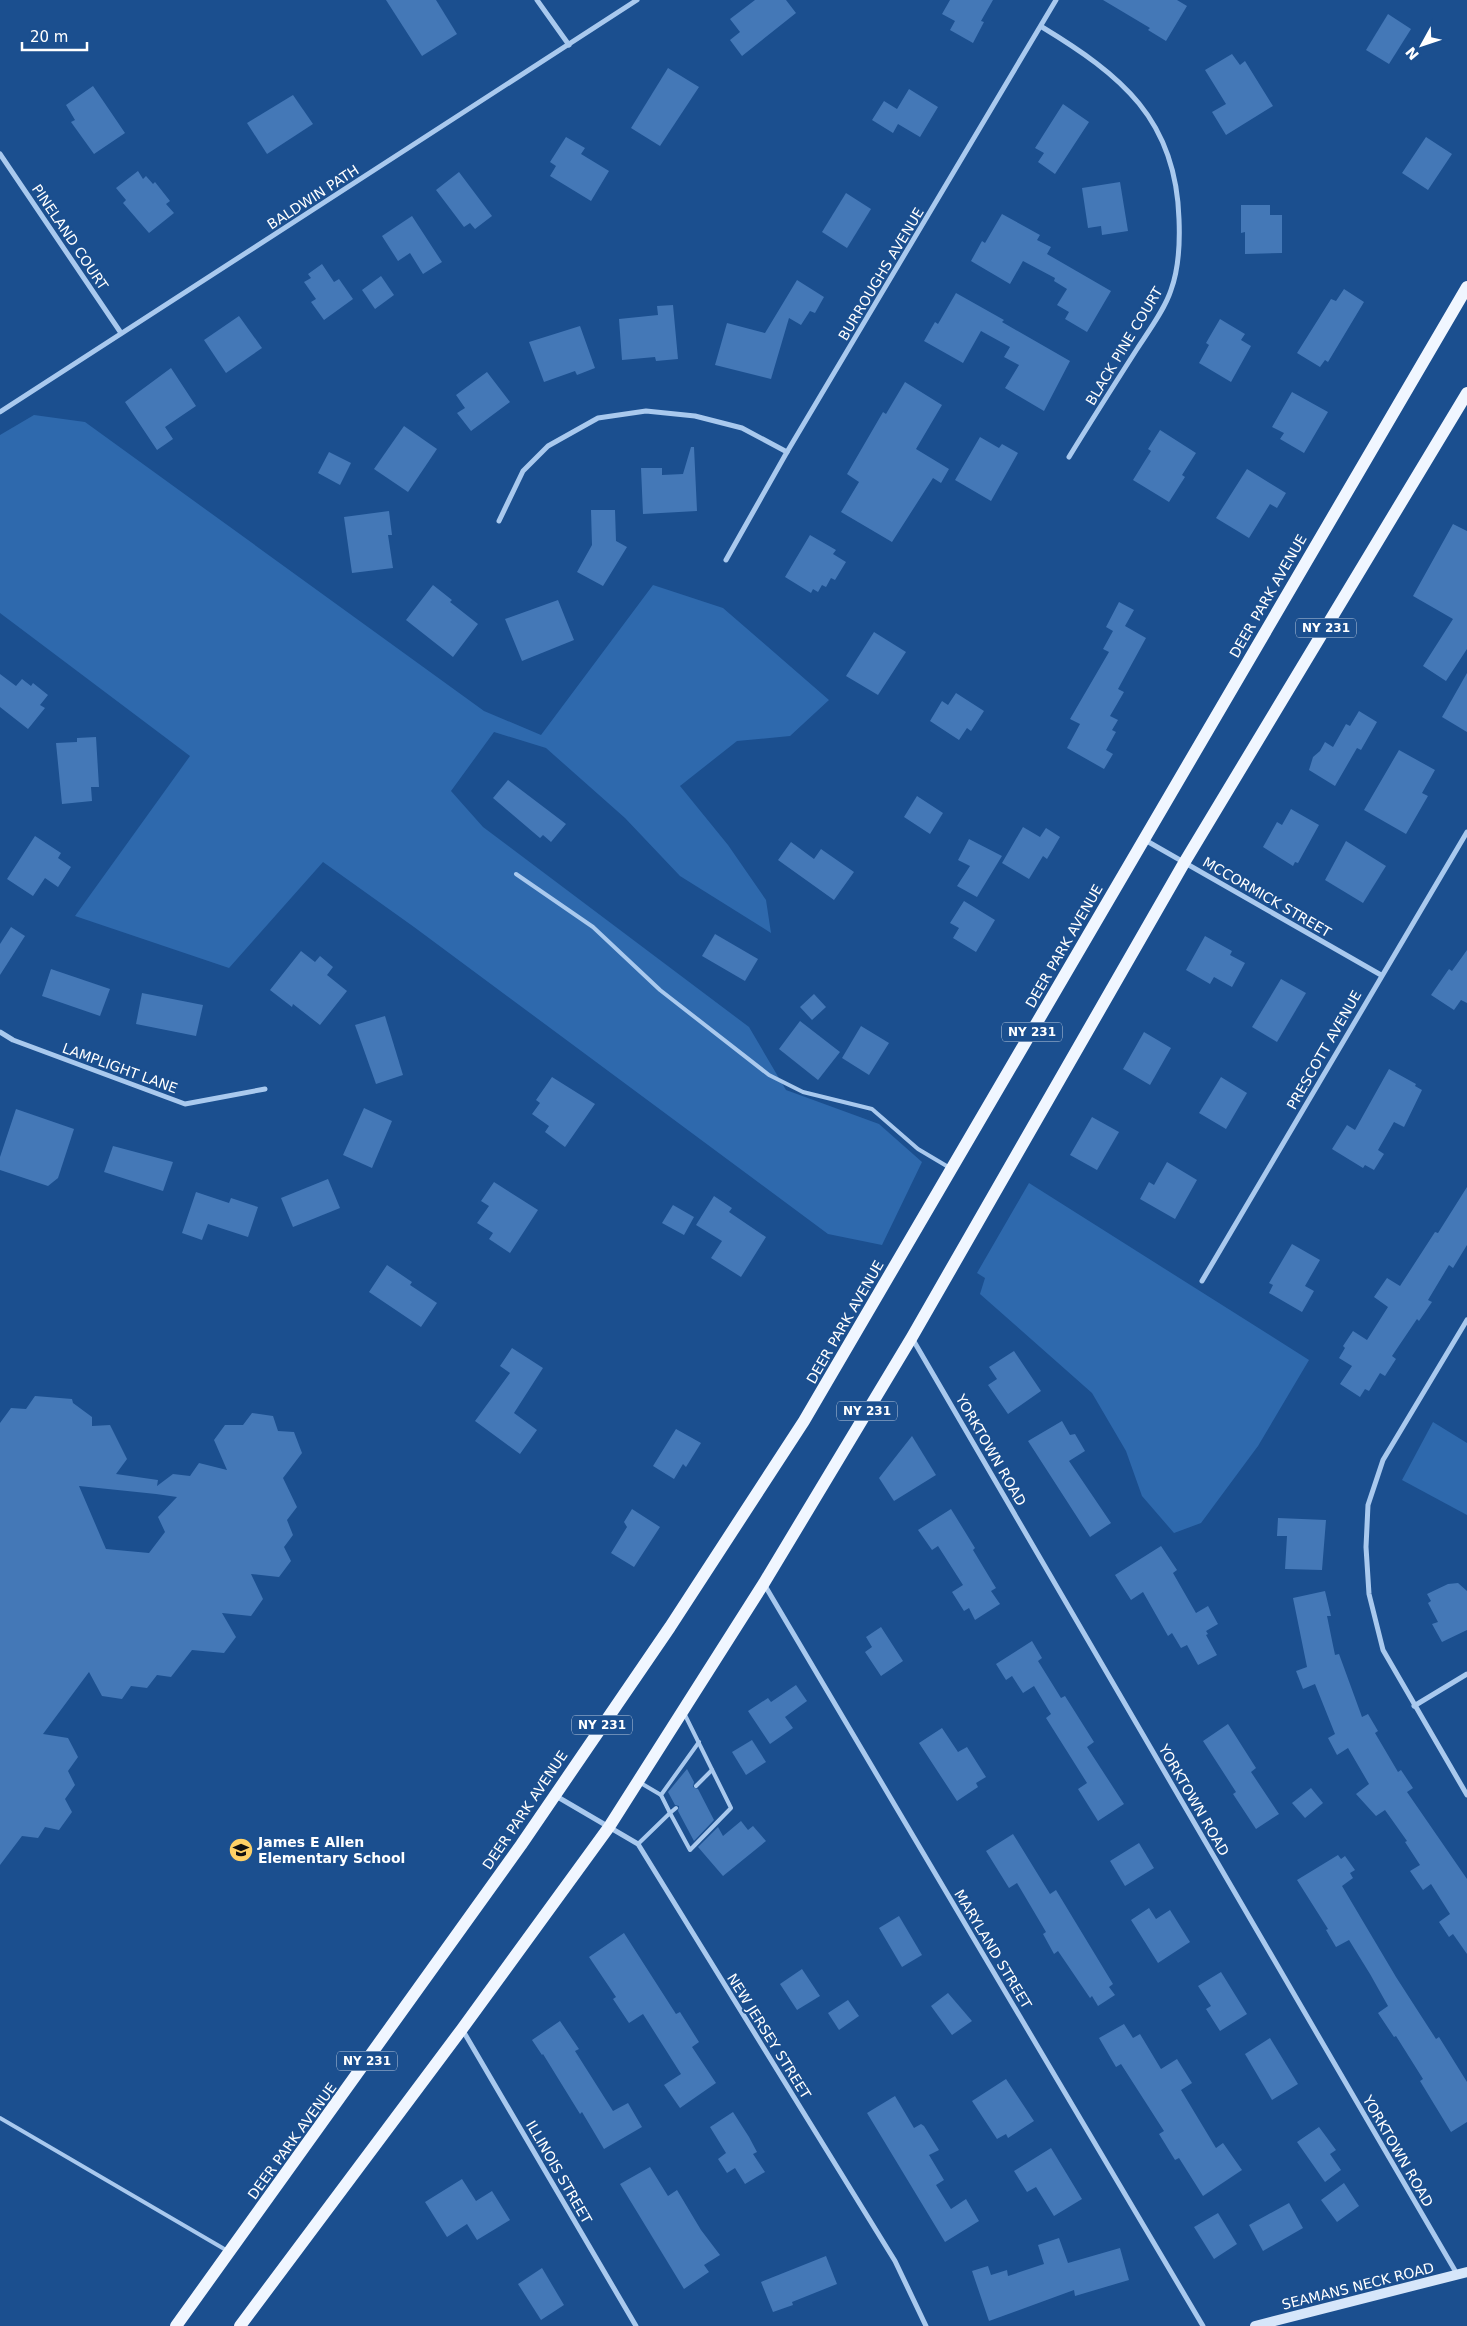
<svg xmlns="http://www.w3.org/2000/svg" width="1467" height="2326" font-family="'DejaVu Sans',sans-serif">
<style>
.green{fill:#2e69ad}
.building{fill:#4478b7;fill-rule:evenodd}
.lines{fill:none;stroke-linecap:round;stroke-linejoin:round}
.lane{stroke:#a9c9ee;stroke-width:4}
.street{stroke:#a9c9ee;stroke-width:5}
.secondary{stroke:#d6e6fa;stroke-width:10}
.primary{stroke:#f0f6ff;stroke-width:12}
.labels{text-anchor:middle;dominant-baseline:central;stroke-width:4;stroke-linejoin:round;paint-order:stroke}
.shield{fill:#1b4f8f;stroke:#bbcadd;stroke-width:1}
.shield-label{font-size:12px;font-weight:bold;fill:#fff}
.street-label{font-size:14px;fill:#fff;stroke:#1b4f8f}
.poi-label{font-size:14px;font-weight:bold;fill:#fff;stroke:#1b4f8f;text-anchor:start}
</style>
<rect width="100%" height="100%" fill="#1b4f8f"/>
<g class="green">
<path d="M34 415 85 422 484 711 541 735 653 585 723 608 829 700 790 736 737 741 680 786 728 845 766 900 771 933 680 876 625 818 546 748 494 732 451 791 483 827 749 1027 786 1090 879 1124 922 1162 882 1245 828 1234 414 927 323 862 229 968 75 916 190 756 0 613V435Z"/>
<path d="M1029 1183 1309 1360 1258 1446 1201 1523 1174 1533 1142 1496 1126 1451 1092 1393 980 1294 985 1278 977 1273Z"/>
<path d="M1433 1422 1467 1443V1515L1402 1480Z"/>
</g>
<g class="building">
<path d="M386 0H436L457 34 422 56Z"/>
<path d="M755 0H786L796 13 742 56 730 40 740 32 730 19Z"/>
<path d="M950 0H993L981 21 984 22 973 43 950 30 955 21 942 14Z"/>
<path d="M1103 0H1177L1187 6 1166 41 1148 30 1150 28Z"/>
<path d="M1388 14 1411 29 1389 64 1366 50Z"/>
<path d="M1232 54 1240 65 1245 61 1273 106 1226 135 1212 112 1226 104 1205 70Z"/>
<path d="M668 68 699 87 660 146 631 128Z"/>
<path d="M93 86 125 133 94 154 71 122 75 120 66 105Z"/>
<path d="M909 89 938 107 920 137 898 124 893 133 872 120 884 101 897 109Z"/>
<path d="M293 95 313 124 267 154 247 123Z"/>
<path d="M1063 104 1089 122 1055 174 1038 162 1044 153 1035 148Z"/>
<path d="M566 137 585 148 581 154 609 171 591 201 550 176 556 166 550 162Z"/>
<path d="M1426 137 1452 154 1428 190 1402 173Z"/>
<path d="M138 171 143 179 146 176 153 184 155 182 170 201 166 204 174 213 149 233 123 203 126 200 116 188Z"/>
<path d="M459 172 492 216 475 229 470 223 464 227 436 190Z"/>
<path d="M1120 182 1128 231 1102 235 1101 226 1088 228 1082 188Z"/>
<path d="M846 193 871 209 847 248 822 232Z"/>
<path d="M1241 205H1270V215H1282V253L1245 254V232L1241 233Z"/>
<path d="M1002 214 1040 235 1037 240 1051 247 1047 254 1111 291 1087 332 1065 319 1069 312 1057 305 1067 289 1054 281 1055 278 1023 261 1010 284 971 261 982 241 985 243Z"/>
<path d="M412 216 442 262 423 274 410 253 398 261 382 236Z"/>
<path d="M322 264 334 282 339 279 353 299 324 320 311 302 316 299 304 282 311 278 308 274Z"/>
<path d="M381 276 394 295 375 309 362 290Z"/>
<path d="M797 280 824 297 815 313 810 311 801 325 789 318 771 379 715 365 727 323 765 333Z"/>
<path d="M1344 289 1364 302 1328 362 1325 360 1320 367 1297 353 1331 299 1336 301Z"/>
<path d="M956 293 1004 320 1002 322 1070 361 1044 411 1005 388 1019 365 1004 357 1010 347 981 331 963 363 924 341 935 322 938 324Z"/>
<path d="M673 305 678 359 656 361 655 357 622 360 619 319 658 315 657 306Z"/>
<path d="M239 316 262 348 226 373 204 340Z"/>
<path d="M1220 319 1245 334 1241 340 1251 346 1231 382 1199 363 1209 345 1206 343Z"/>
<path d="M580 326 595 368 577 375 575 371 544 382 529 342Z"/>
<path d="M171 368 196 406 165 427 173 439 157 450 125 402Z"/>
<path d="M487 372 510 402 471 431 457 413 465 408 456 395Z"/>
<path d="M905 382 942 405 916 449 949 469 941 483 933 478 892 542 841 512 859 482 847 474 883 412 886 414Z"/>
<path d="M1292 392 1328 412 1304 453 1280 439 1284 433 1272 427Z"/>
<path d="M404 426 437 449 408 492 374 469Z"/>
<path d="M1160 430 1196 453 1182 475 1185 477 1169 502 1133 480 1151 451 1148 449Z"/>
<path d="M980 437 999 448 1002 444 1018 453 991 501 955 480Z"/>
<path d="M691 447H694L697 511 643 514 641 468H662V475L683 474Z"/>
<path d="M329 452 351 463 340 485 318 473Z"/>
<path d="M1247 469 1286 493 1277 508 1270 504 1249 538 1216 518Z"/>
<path d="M591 510H615L616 541 627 547 603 586 577 572 592 545Z"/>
<path d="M389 511 392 535H388L393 568 352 573 344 517Z"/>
<path d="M1453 524 1467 531V649L1446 681 1423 666 1453 619 1413 596Z"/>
<path d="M810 535 836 550 833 554 846 562 835 580 831 578 826 587 822 585 818 592 813 589 811 593 785 577Z"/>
<path d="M433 585 452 600 450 602 478 624 453 657 406 620Z"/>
<path d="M558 600 574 640 522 661 505 619Z"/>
<path d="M1119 602 1134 610 1125 626 1146 638 1118 689 1124 692 1110 716 1118 720 1112 730 1116 732 1106 750 1113 754 1104 769 1067 748 1080 724 1070 719 1109 652 1103 649 1113 631 1106 627Z"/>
<path d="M874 632 906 652 878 695 846 676Z"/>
<path d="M1467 673V732L1442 717Z"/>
<path d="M0 674 16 686 22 679 31 686 33 683 48 695 40 705 45 708 28 729 0 707Z"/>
<path d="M956 693 984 711 971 731 967 728 959 740 930 721 942 701 948 705Z"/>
<path d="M1359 711 1377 722 1361 750 1357 748 1335 786 1309 770 1313 757 1320 751 1325 742 1333 747 1346 724 1350 726Z"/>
<path d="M96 737 99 787H91L92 801 62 804 56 743 77 742V738Z"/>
<path d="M1399 750 1435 770 1422 793 1428 796 1406 834 1364 810Z"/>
<path d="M508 780 566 824 551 842 543 835 540 838 493 798Z"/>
<path d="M917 796 943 813 930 834 904 817Z"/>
<path d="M1291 809 1319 825 1298 863 1295 862 1293 866 1263 847 1277 822 1282 825Z"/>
<path d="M1023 827 1040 837 1046 828 1060 837 1047 859 1043 856 1029 879 1002 863Z"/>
<path d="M35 836 61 853 58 858 71 867 58 887 45 878 33 896 7 879Z"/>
<path d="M969 839 1002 856 977 897 957 886 970 866 958 860Z"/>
<path d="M1346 841 1386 866 1363 903 1325 880Z"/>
<path d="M791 842 814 859 821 849 854 872 834 900 778 860Z"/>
<path d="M964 901 995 920 976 952 953 938 959 928 950 923Z"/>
<path d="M11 927 25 936 0 975V944Z"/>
<path d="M715 934 758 959 745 981 702 956Z"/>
<path d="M1205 936 1232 951 1230 955 1245 963 1232 987 1214 977 1210 984 1186 970Z"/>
<path d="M1467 950V1003L1461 1000 1454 1010 1431 995 1449 969 1452 971Z"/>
<path d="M301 951 315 962 320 956 333 967 327 975 347 991 320 1025 293 1004 292 1007 270 990Z"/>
<path d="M51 969 110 989 100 1016 42 996Z"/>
<path d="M1281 979 1306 993 1277 1042 1252 1027Z"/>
<path d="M142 993 203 1005 196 1036 136 1024Z"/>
<path d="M814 994 826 1007 812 1020 800 1007Z"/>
<path d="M385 1016 403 1075 376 1084 355 1025Z"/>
<path d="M800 1021 840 1052 818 1080 779 1049Z"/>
<path d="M861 1026 889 1043 869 1075 842 1058Z"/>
<path d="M1144 1032 1171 1048 1150 1085 1123 1069Z"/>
<path d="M1389 1069 1416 1084 1415 1086 1422 1090 1404 1127 1394 1122 1378 1150 1384 1154 1374 1170 1365 1165 1363 1168 1332 1149 1347 1125 1355 1130Z"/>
<path d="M552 1077 595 1104 565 1147 545 1132 549 1126 532 1114 540 1103 536 1100Z"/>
<path d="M1221 1077 1247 1093 1226 1129 1199 1113Z"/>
<path d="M364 1108 392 1121 372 1168 343 1155Z"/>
<path d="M16 1109 74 1129 58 1178 48 1186 0 1170V1157Z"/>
<path d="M1092 1117 1119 1132 1097 1170 1070 1155Z"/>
<path d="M113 1146 173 1162 163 1191 104 1172Z"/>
<path d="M1167 1162 1197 1180 1175 1219 1140 1199 1149 1182 1154 1185Z"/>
<path d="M328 1179 340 1208 293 1227 281 1198Z"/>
<path d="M494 1182 538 1210 510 1253 489 1239 493 1233 477 1223 489 1206 481 1201Z"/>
<path d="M1467 1187V1245L1453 1268 1449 1265 1428 1300 1432 1302 1419 1321 1417 1319 1392 1356 1396 1359 1385 1376 1380 1373 1369 1391 1365 1389 1360 1397 1340 1384 1352 1366 1339 1358 1345 1348 1343 1346 1353 1331 1367 1340 1388 1307 1374 1297 1387 1278 1400 1286 1435 1232 1438 1233Z"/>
<path d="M196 1192 229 1203 231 1198 258 1207 248 1237 208 1224 202 1240 182 1233Z"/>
<path d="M714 1196 732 1208 729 1212 766 1237 741 1277 711 1258 722 1241 696 1225Z"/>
<path d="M673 1205 694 1217 684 1235 662 1223Z"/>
<path d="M1292 1244 1320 1260 1305 1286 1314 1291 1302 1312 1269 1293 1273 1285 1269 1283Z"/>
<path d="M387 1265 412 1282 410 1285 437 1303 421 1327 369 1292Z"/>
<path d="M512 1348 543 1368 514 1413 537 1430 520 1454 475 1421 510 1373 500 1366Z"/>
<path d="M1014 1351 1041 1391 1008 1414 988 1385 997 1379 989 1367Z"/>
<path d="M35 1396 72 1399 73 1403 92 1417V1426L110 1425 127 1459 116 1474 158 1480 157 1486 173 1474 190 1476 199 1463 227 1470 214 1440 225 1425H243L252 1413 273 1416 278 1431 294 1432 302 1453 283 1478 297 1507 287 1520 293 1535 284 1547 291 1561 279 1577 251 1574 263 1599 251 1616 222 1613 236 1637 224 1653 192 1650 171 1677 157 1675 147 1688 131 1686 122 1699 102 1696 89 1672 43 1734 68 1738 78 1757 68 1771 75 1785 65 1799 72 1812 59 1830 45 1827 38 1838 22 1836 0 1865V1423L11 1408 26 1409ZM79 1486 156 1494 177 1497 158 1517 165 1532 149 1553 106 1549Z"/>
<path d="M1062 1421 1070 1435 1075 1434 1085 1451 1069 1461 1111 1523 1090 1537 1028 1441Z"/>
<path d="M676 1429 701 1443 686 1467 683 1464 674 1479 653 1466Z"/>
<path d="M912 1436 936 1475 894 1501 879 1478Z"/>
<path d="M632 1509 660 1527 634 1567 611 1553 627 1527 624 1522Z"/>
<path d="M951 1509 975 1548 973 1550 996 1588 991 1591 1000 1604 975 1620 969 1608 964 1611 952 1592 963 1585 938 1546 932 1550 918 1530Z"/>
<path d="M1278 1518 1326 1520 1322 1570 1285 1569 1287 1536H1277Z"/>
<path d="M1161 1546 1177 1570 1173 1573 1196 1613 1208 1606 1218 1624 1206 1631 1208 1634 1206 1635 1217 1655 1198 1665 1187 1645 1181 1648 1172 1633 1168 1636 1143 1592 1131 1600 1115 1575Z"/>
<path d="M1458 1583 1467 1591V1630L1442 1642 1432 1624 1438 1622 1428 1603 1431 1601 1427 1594 1448 1584Z"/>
<path d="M1325 1591 1331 1616H1327L1335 1655 1339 1654 1362 1717 1368 1714 1378 1731 1375 1733 1398 1772 1401 1770 1413 1788 1407 1792 1467 1879V1954L1453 1934 1449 1937 1439 1922 1450 1914 1431 1884 1423 1890 1410 1871 1420 1865 1405 1842 1407 1841 1385 1810 1376 1816 1356 1794 1369 1784 1348 1748 1337 1755 1328 1738 1335 1734 1315 1684 1303 1689 1296 1671 1307 1667 1293 1598Z"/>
<path d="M881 1627 903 1661 881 1676 865 1652 872 1647 866 1637Z"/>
<path d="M1032 1641 1042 1658 1038 1661 1061 1698 1065 1696 1094 1742 1087 1747 1124 1804 1098 1821 1078 1789 1087 1783 1046 1718 1051 1714 1034 1686 1023 1693 1012 1676 1006 1680 996 1664Z"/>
<path d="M796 1685 807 1701 785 1717 793 1728 770 1744 748 1711 768 1698 771 1702Z"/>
<path d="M1228 1724 1256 1768 1251 1772 1279 1814 1256 1829 1233 1794 1236 1792 1203 1741Z"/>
<path d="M942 1728 958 1752 967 1747 986 1777 976 1783 978 1787 957 1801 919 1743Z"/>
<path d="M752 1740 766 1762 746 1775 732 1752Z"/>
<path d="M687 1769 694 1782 693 1787 698 1789 714 1820 694 1841 678 1811 679 1806 675 1805 668 1792Z"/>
<path d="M1311 1788 1323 1803 1305 1818 1292 1803Z"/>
<path d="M741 1821 748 1830 753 1826 766 1841 723 1876 698 1847 718 1827 723 1836Z"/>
<path d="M1013 1834 1050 1894 1056 1890 1113 1984 1109 1987 1115 1995 1098 2006 1092 1996 1090 1998 1058 1951 1054 1954 1043 1934 1046 1932 1017 1883 1009 1888 986 1851Z"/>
<path d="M1139 1843 1154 1868 1125 1886 1110 1861Z"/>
<path d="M1338 1855 1341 1859 1345 1856 1355 1870 1350 1873 1353 1878 1342 1886 1396 1977 1436 2039 1439 2037 1467 2082V2122L1451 2132 1420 2081 1423 2079 1396 2036 1394 2037 1378 2013 1388 2006 1370 1974 1349 1940 1336 1947 1326 1930 1328 1929 1297 1880Z"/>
<path d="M1149 1908 1156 1919 1170 1910 1190 1942 1158 1963 1131 1920Z"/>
<path d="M899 1916 922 1955 902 1967 879 1928Z"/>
<path d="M624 1933 676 2014 680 2012 699 2042 692 2047 716 2083 680 2108 664 2085 681 2074 643 2014 629 2023 613 1999 616 1997 589 1957Z"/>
<path d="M802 1969 820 1996 797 2010 780 1984Z"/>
<path d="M1221 1972 1247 2014 1220 2031 1206 2009 1211 2006 1198 1986Z"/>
<path d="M948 1993 972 2021 952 2035 931 2006Z"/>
<path d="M848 2000 859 2016 839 2030 828 2013Z"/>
<path d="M560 2021 579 2049 575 2051 613 2111 628 2103 642 2127 604 2149 582 2112 580 2114 543 2054 542 2055 532 2040Z"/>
<path d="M1124 2024 1133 2038 1140 2034 1161 2069 1177 2059 1192 2083 1181 2090 1216 2148 1223 2143 1242 2170 1203 2196 1179 2158 1175 2160 1159 2134 1164 2131 1121 2064 1116 2067 1099 2038Z"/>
<path d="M1270 2038 1298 2084 1272 2100 1245 2054Z"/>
<path d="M1006 2079 1034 2121 1008 2138 1006 2134 997 2139 972 2101Z"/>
<path d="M895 2096 914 2128 921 2124 924 2126 939 2150 929 2155 944 2180 936 2185 951 2209 966 2199 979 2221 945 2242 867 2113Z"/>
<path d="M733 2112 749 2137 757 2152 753 2154 765 2172 745 2184 735 2168 727 2173 718 2159 726 2153 710 2127Z"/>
<path d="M1319 2127 1336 2150 1330 2154 1341 2170 1325 2182 1297 2142Z"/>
<path d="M1051 2148 1082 2199 1054 2216 1036 2187 1027 2192 1014 2171Z"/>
<path d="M650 2167 668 2196 677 2190 701 2230 720 2255 704 2265 709 2272 684 2289 620 2184Z"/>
<path d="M462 2179 476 2201 492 2191 510 2220 477 2240 467 2224 447 2237 425 2202Z"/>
<path d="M1344 2183 1359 2206 1337 2222 1321 2200Z"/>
<path d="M1289 2203 1303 2228 1263 2251 1249 2225Z"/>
<path d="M1218 2213 1237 2244 1214 2259 1194 2227Z"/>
<path d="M1059 2238 1068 2263 1120 2248 1129 2280 1075 2296 1074 2290 989 2321 972 2271 988 2266 991 2275 1007 2270 1008 2276 1044 2264 1038 2245Z"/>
<path d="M826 2256 837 2284 792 2302 793 2305 773 2312 761 2282Z"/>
<path d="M542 2268 564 2305 541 2320 518 2284Z"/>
</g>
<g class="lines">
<g class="lane">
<path d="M516 874 593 927 660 990 769 1075 803 1092 872 1109 918 1149 950 1168"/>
<path d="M639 1782 661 1795"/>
<path d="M696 1786 712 1770"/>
<path d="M676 1808 670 1813 661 1795 699 1742"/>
<path d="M638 1844 670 1813 690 1850 731 1808 684 1713"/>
<path d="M0 2118 226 2250"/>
</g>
<g class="street">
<path d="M537 0 569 45"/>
<path d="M1042 27C1121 75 1176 119 1179 219 1180 242 1179 268 1171 290 1165 309 1148 332 1137 349 1114 385 1091 421 1069 457"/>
<path d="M0 154 121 333"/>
<path d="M0 412 637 0"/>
<path d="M499 521 523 471 548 446 598 418 646 411 695 416 742 428 787 452"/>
<path d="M726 560 787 452 1056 0"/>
<path d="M1145 840 1381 975"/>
<path d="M0 1032 13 1040 185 1104 265 1089"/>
<path d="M1202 1281 1467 832"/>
<path d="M1467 1320 1383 1460 1368 1505 1366 1547 1369 1594 1383 1650 1467 1795"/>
<path d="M912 1338 1457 2274"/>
<path d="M764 1584 1203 2326"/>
<path d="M1414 1706 1467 1674"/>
<path d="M556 1796 638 1844 895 2261 926 2326"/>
<path d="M462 2029 636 2326"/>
</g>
<path class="secondary" d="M1255 2326 1467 2272"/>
<g class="primary">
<path d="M176 2326 521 1845 670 1627 804 1421 1467 287"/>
<path d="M240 2326 462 2029 609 1827 764 1583 912 1337 1184 863 1467 393"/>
</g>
</g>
<defs>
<g id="school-disc" transform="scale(1.25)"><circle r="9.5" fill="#ffd166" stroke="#1b4f8f"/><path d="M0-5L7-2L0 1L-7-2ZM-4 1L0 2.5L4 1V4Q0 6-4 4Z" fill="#111"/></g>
</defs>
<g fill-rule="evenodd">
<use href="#school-disc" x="241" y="1850"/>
</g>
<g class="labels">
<g class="shield">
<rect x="1296" y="618.5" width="60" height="19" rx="4"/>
<rect x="1002" y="1022.5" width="60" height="19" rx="4"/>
<rect x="837" y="1401.5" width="60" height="19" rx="4"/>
<rect x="572" y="1715.5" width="60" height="19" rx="4"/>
<rect x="337" y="2051.5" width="60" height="19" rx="4"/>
</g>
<g class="shield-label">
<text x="1326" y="628">NY 231</text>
<text x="1032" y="1032">NY 231</text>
<text x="867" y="1411">NY 231</text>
<text x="602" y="1725">NY 231</text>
<text x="367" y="2061">NY 231</text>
</g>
<g class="street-label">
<text transform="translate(313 197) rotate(-33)">BALDWIN PATH</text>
<text transform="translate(70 237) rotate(56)">PINELAND COURT</text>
<text transform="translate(881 274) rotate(-59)">BURROUGHS AVENUE</text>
<text transform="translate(1124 346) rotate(-59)">BLACK PINE COURT</text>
<text transform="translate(1268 596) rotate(-60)">DEER PARK AVENUE</text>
<text transform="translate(1267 897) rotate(30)">MCCORMICK STREET</text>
<text transform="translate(1064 946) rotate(-60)">DEER PARK AVENUE</text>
<text transform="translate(1324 1050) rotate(-60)">PRESCOTT AVENUE</text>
<text transform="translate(120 1068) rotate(20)">LAMPLIGHT LANE</text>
<text transform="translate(845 1322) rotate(-60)">DEER PARK AVENUE</text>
<text transform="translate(991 1450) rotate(60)">YORKTOWN ROAD</text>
<text transform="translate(1194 1800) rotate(60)">YORKTOWN ROAD</text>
<text transform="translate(525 1810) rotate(-56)">DEER PARK AVENUE</text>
<text transform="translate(993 1949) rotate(59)">MARYLAND STREET</text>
<text transform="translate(769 2036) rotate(58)">NEW JERSEY STREET</text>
<text transform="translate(292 2141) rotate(-54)">DEER PARK AVENUE</text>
<text transform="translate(1398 2151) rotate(60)">YORKTOWN ROAD</text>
<text transform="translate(559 2172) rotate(60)">ILLINOIS STREET</text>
<text transform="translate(1358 2286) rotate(-14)">SEAMANS NECK ROAD</text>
</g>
<g class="poi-label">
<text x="258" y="1842">James E Allen<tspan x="258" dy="16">Elementary School</tspan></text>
</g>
</g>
<g transform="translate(1422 45) rotate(230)" stroke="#1b4f8f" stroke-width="4" paint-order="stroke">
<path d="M0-4L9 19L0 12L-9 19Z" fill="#ffffff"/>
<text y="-8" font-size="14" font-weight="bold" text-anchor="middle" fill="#ffffff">N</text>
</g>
<path d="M22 42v8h65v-8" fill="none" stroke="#ffffff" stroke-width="2.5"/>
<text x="30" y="42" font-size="15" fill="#ffffff" stroke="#1b4f8f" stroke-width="4" paint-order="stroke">20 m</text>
</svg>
